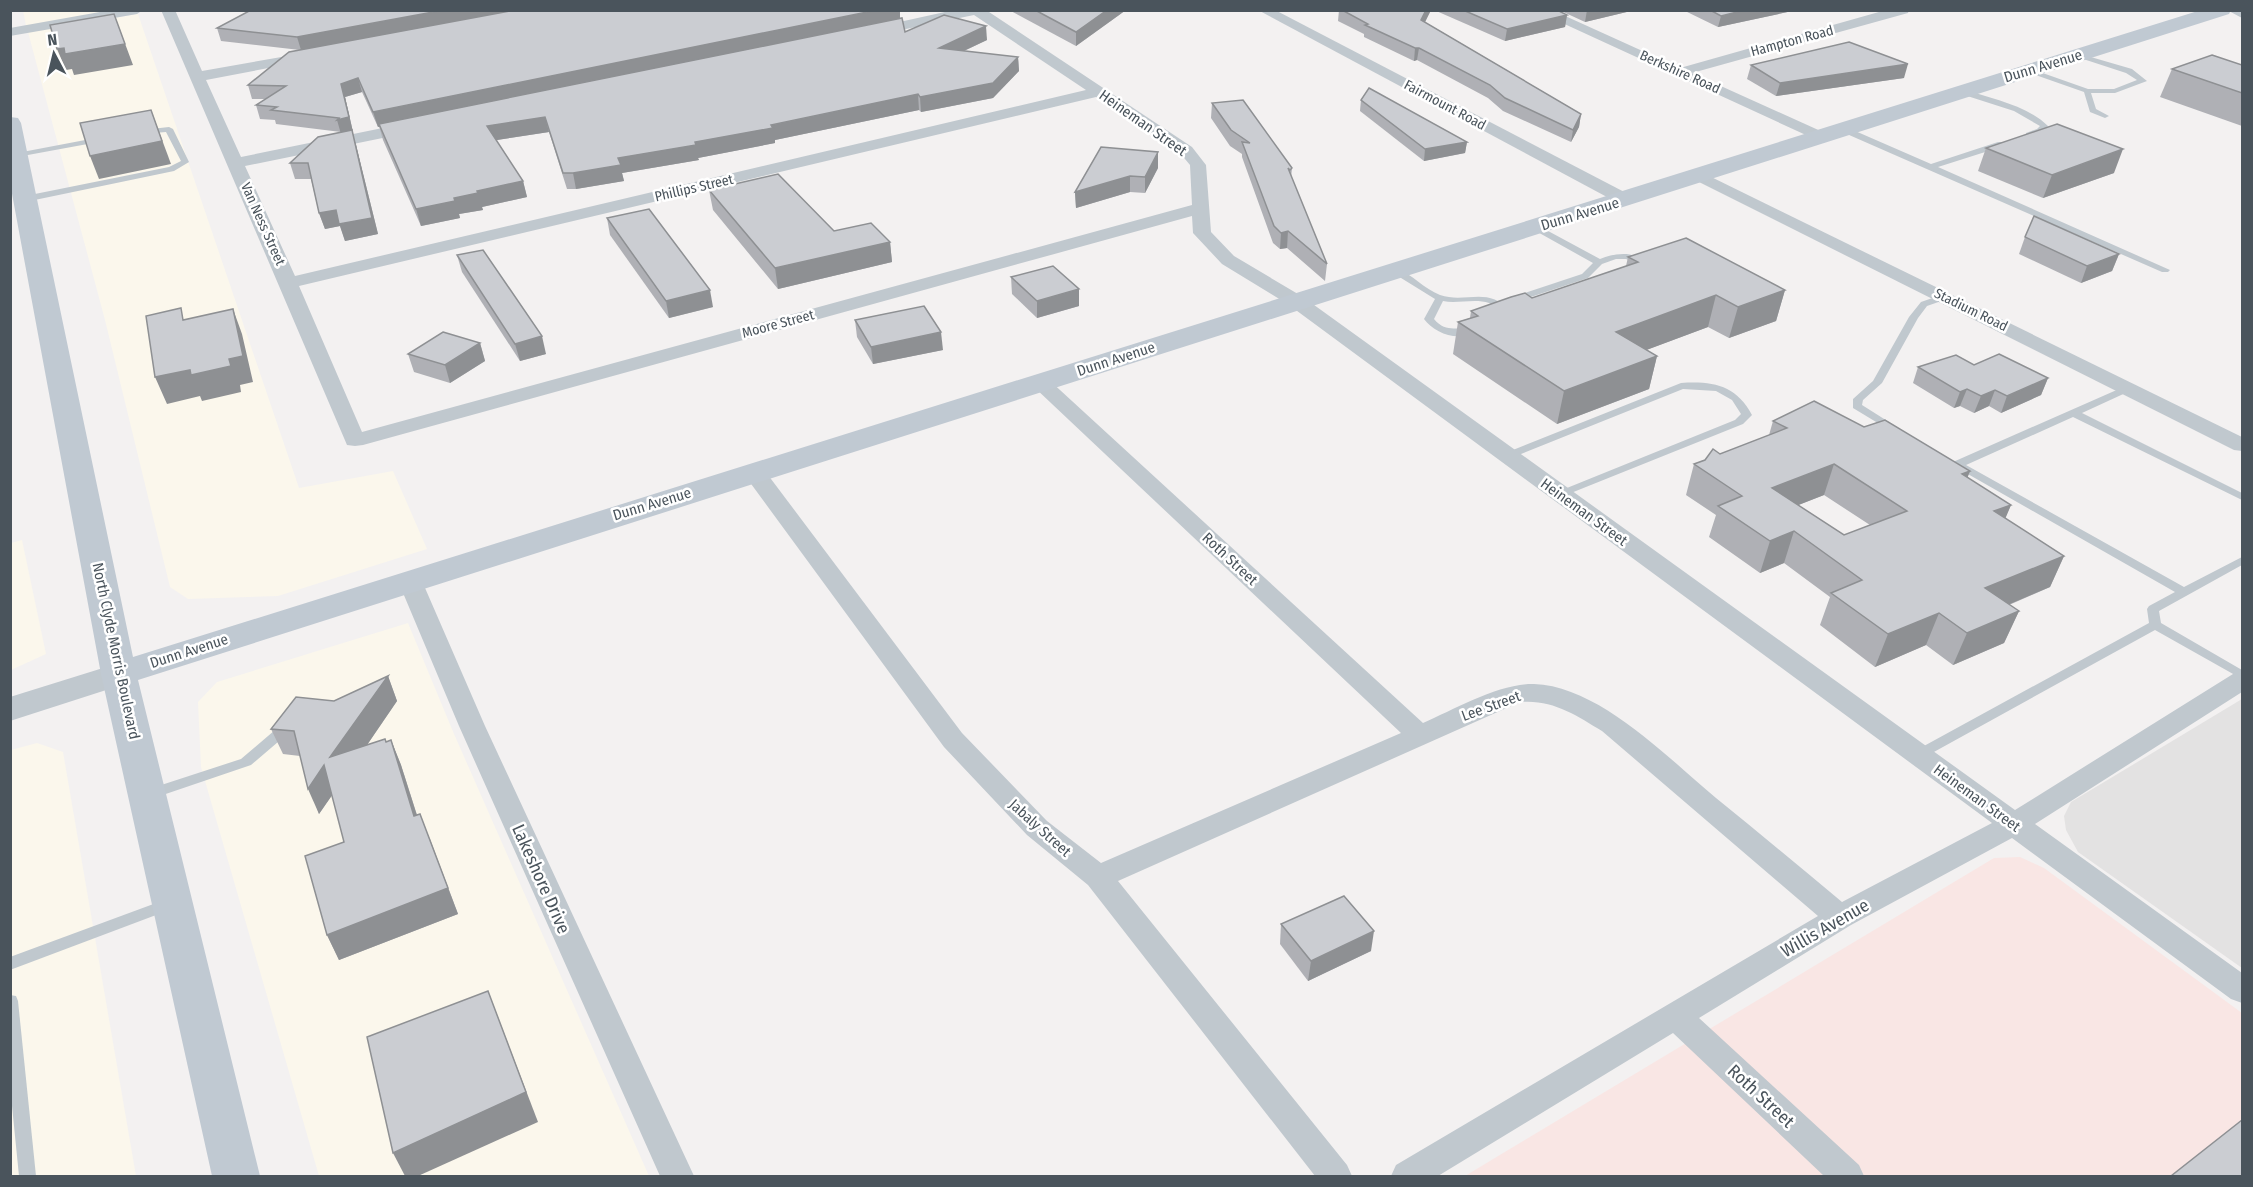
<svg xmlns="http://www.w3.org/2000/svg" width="2253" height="1187" font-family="'Fira Sans Condensed',sans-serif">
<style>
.commercial{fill:#fbf7ec}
.education{fill:#e3e2e2}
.medical{fill:#f9e6e4}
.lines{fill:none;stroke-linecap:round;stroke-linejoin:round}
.service{fill:#c0c8ce;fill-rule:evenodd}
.minor{fill:#c0c8ce;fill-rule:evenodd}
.tertiary{fill:#c0c8ce;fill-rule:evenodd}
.secondary{fill:#c0c9d2;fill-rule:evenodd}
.wall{fill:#afb0b5;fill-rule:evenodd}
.shaded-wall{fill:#8e9093}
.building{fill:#cbcdd2;stroke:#8e9093;stroke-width:1.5;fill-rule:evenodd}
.labels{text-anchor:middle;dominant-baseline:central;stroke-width:5;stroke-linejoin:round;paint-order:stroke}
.far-street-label{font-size:14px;fill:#4a545c;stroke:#fff}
.street-label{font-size:15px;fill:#4a545c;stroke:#fff}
.near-street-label{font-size:18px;fill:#4a545c;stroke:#fff}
</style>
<rect width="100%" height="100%" fill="#f3f1f1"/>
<g class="commercial">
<path d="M23 10 117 11 26 26Z"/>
<path d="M138 14 299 488 393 471 427 549 278 596 188 599 170 587 105 320 28 32Z"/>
<path d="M22 540 46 654 11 670V543Z"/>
<path d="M408 623 454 734 649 1176H319L201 767 198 702 217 682Z"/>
<path d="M37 743 63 752 136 1176H11V750Z"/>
</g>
<path class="education" d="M2242 699V968L2078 852 2066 830 2064 816 2071 802Z"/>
<path class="medical" d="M2020 857 2044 868 2242 1013V1176H1465L1994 858Z"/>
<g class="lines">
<g class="service">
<path d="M2077 53 2132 69 2147 81 2115 93H2091L2096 109 2109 116 2105 118 2090 112 2084 92 2024 71 2031 69 2088 89H2114L2137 80 2126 73 2077 57Z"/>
<path d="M1958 89H1964C1991 99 2027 105 2048 126L2043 133 2026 137V133L2037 129 2040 126 2014 111 1958 93Z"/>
<path d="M169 127 173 129 189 162 174 171 25 202 21 199 25 196 169 167 181 161 166 132 142 134 138 132 142 130Z"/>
<path d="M1840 127H1846L1931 164 1998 142H2004V146L1938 167 2170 270 2168 272H2162L1840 131Z"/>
<path d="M101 137 105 139 104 141 17 157 13 155 17 153Z"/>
<path d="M1537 225 1600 259C1618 252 1634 251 1650 264L1645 267 1626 259H1616L1602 264 1588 278 1516 302H1510V298L1582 274 1593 263 1534 230 1533 228Z"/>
<path d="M1396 268C1412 274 1424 289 1440 295 1466 304 1489 285 1510 312L1505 315C1499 312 1495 306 1489 303 1475 298 1457 304 1443 301L1434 319C1447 335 1460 324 1473 332 1458 342 1434 333 1424 319L1435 299 1393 273V269Z"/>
<path d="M1944 294 1949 297 1947 299 1927 306 1918 318 1882 383 1863 400 1862 405 1900 429 1895 432 1891 431 1853 408V399L1873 381 1909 317 1921 302Z"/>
<path d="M1681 383C1713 381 1736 385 1752 415L1743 424 1561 497 1555 494 1557 492 1735 420 1741 414 1732 400 1716 391 1683 389 1511 458H1503L1502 456 1503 454Z"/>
<path d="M2128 385 2133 388 2132 390 2082 413 2242 493V500L2073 417 1966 465 2184 587 2242 557V565L2159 611 2161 623 2242 670V679L2155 630 1923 758H1913L1911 755 1913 752 2149 623 2147 609 2149 606 2175 592 1952 465 1953 462Z"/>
<path d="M287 722 292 724 294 727 292 730 251 765 151 799 146 798 144 794 146 790 241 759 282 724Z"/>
<path d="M167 899 172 901 174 905 172 909 10 970V957Z"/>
<path d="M10 995 16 996 18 1001 36 1176H19L10 1086Z"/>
</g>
<g class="minor">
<path d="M111 10H143L137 14 10 36V28Z"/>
<path d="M161 10H175L202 71 310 52 317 56 310 60 206 80 241 157 412 122 420 127 412 132 245 166 295 276 1086 90 974 15 872 36 865 32 872 28 954 10H986L1192 147 1206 165 1211 232 1234 256 1303 297 2015 810 2233 674 2242 672V692L2035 824 2242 973V1003L2231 999 2012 838 1851 925 1699 1018 1859 1165 1864 1176H1824L1673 1033 1438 1176H1391L1396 1165 1818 916 1602 731C1576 715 1552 699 1520 702L1118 881 1347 1165 1352 1176H1315L1088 885 1027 835 944 747 746 477 743 472 746 467 754 465 762 467 962 733 1047 821 1101 863 1401 733 1034 387 1031 383 1034 379H1048L1423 723C1455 709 1500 683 1534 684 1599 686 1668 758 1716 798 1758 832 1800 867 1842 902L1992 823 1289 305 1222 264 1193 233 1192 216 363 445 355 446 347 445ZM1096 97 1180 153 1190 165 1192 205 362 432 299 286Z"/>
<path d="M1258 10H1275L1632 196 1634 200 1632 204H1620Z"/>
<path d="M1534 10H1552L1680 68 1886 10H1909L1908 13 1692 73 1825 133 1827 136 1819 141Z"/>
<path d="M2227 10H2242V18Z"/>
<path d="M1699 171 2242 437V451L2234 450 1693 179 1691 176Z"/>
<path d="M410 574 418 576 422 581 485 726 694 1176H660L459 726 398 581 402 576Z"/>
</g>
<path class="tertiary" d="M119 663 131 666 136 674 131 682 10 721V697Z"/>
<path class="secondary" d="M2201 10H2231L2229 14 138 680 260 1176H212L101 674 10 183V117L18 118 21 123 133 657Z"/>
</g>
<g class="wall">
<path d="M1009 10H1126L1076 46Z"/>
<path d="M1339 10H1431L1425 22 1581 114 1579 127 1571 142 1503 111 1488 98 1417 60 1414 61 1364 37V34L1338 21Z"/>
<path d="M1434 10H1557L1567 15 1565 27 1505 41Z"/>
<path d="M1559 10H1635L1585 22Z"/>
<path d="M1683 10H1797L1718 27Z"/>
<path d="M900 18 905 32 987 40 964 51 1018 57 1019 71 993 98 921 112 919 110 775 140V143L698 158 699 160 622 173 624 181 576 189H567L549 132 496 140 523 181 527 197 482 207 483 210 459 214 460 218 421 226 383 140 379 126 378 127 362 92 345 97 353 132H352L356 145 378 234 345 241 340 226 325 229 319 213 311 179H295L290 163 341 132 276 124 275 120 260 119 256 105 265 99H252L248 85 300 50 221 41 217 28Z"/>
<path d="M1751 65 1904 78 1776 96 1747 79Z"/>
<path d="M2242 65V126L2160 97 2172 69Z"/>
<path d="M1361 100 1467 142 1465 153 1424 161 1360 111Z"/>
<path d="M1212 103 1292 168 1291 178 1327 264 1325 281 1287 248 1280 249 1273 243 1242 157V154L1230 146 1211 118Z"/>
<path d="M1986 148 2114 173 2043 198 1978 171Z"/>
<path d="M1158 168 1145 193 1130 192 1076 208 1075 192Z"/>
<path d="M709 190 834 231 890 242 892 262 778 289 713 210Z"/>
<path d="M607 218 713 307 669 318 610 235Z"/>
<path d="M2025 237 2119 254 2112 271 2081 283 2019 254Z"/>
<path d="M457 255 546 354 520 361 462 272Z"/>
<path d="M1628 257 1785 290 1776 321 1729 338 1708 327 1646 350 1657 356 1649 389 1557 424 1453 354 1458 322 1470 318 1471 311 1532 298 1626 266Z"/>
<path d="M1011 277 1079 289V306L1037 318 1012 294Z"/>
<path d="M855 320 943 350 873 364 857 337Z"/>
<path d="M480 343 485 361 450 383 414 372 408 354Z"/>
<path d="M1974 365 2048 378 2041 395 2001 413 1989 406 1974 413 1960 406 1954 408 1913 383 1918 367Z"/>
<path d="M1773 421 1864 427 1970 471 1967 478 2011 505 2005 518 2064 556 2050 587 2009 605 2019 611 2004 643 1953 665 1926 645 1875 667 1820 625 1830 597 1784 563 1760 573 1709 537 1716 515 1686 495 1694 464 1769 435ZM1824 495 1870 525 1844 535 1798 505Z"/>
<path d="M388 676 397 701 367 745 386 742 391 740 401 765 417 815 430 839 458 914 339 960 327 935 344 842 332 795 319 814 300 756 283 754 271 729 334 701Z"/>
<path d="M1281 924 1371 951 1308 981 1280 944Z"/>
</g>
<g class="shaded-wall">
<path d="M444 10H517L301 50 297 37Z"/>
<path d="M877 10H900V19L378 127 373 112Z"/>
<path d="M1107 10H1126L1076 46V32Z"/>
<path d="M1426 10H1431L1420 32 1421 20Z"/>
<path d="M1587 10H1635L1585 22Z"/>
<path d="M1745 10H1797L1718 27 1721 16Z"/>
<path d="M114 14 133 65 74 75 72 69 66 70 57 49Z"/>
<path d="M1567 15 1565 27 1505 41 1507 29Z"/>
<path d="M986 26 987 40 940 62 939 48Z"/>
<path d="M1415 48H1419L1417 60 1414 61Z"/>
<path d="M1018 57 1019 71 993 98 921 112 920 97Z"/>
<path d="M1908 64 1904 78 1776 96 1780 83Z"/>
<path d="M358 78 362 92 345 97 353 132H352L356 145 378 234 345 241 340 226 325 229 319 213 341 134 337 120 349 117 341 84Z"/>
<path d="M918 94 919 110 775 140V143L698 158 699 160 622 173 624 181 576 189 573 173 618 158Z"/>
<path d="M151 110 171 164 99 179 90 156Z"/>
<path d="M1581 114 1579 127 1571 142 1573 130Z"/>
<path d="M545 117 549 132 491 141 487 126Z"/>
<path d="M1467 142 1465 153 1424 161 1425 149Z"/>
<path d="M2123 149 2114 173 2043 198 2052 175Z"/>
<path d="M1158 152V168L1145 193V177Z"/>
<path d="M1130 176V192L1076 208 1075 192Z"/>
<path d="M523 181 527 197 482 207 483 210 459 214 460 218 421 226 416 209 477 191Z"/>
<path d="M1288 231 1287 248 1280 249 1281 233Z"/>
<path d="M890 242 892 262 778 289 775 268Z"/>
<path d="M2119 254 2112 271 2081 283 2087 266Z"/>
<path d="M1079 289V306L1037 318V301Z"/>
<path d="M710 290 713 307 669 318 666 301Z"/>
<path d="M1785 290 1776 321 1729 338 1738 307Z"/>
<path d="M1716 295 1708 327 1609 364 1616 332Z"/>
<path d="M233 309 242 334 253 382 240 385 241 392 202 401 200 396 167 404 155 377 229 359Z"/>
<path d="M941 332 943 350 873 364 871 347Z"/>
<path d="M542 336 546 354 520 361 515 344Z"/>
<path d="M480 343 485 361 450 383 445 365Z"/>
<path d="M1657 356 1649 389 1557 424 1564 391Z"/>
<path d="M2048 378 2041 395 2001 413 2007 396Z"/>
<path d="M1967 389 1960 406 1954 408 1960 392Z"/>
<path d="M1995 390 1989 406 1974 413 1981 396Z"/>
<path d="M1834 464 1824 495 1763 519 1772 488Z"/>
<path d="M1970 471 1958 502 1962 474Z"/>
<path d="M2011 505 1998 536 1994 511Z"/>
<path d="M1794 531 1784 563 1760 573 1770 541Z"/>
<path d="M2064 556 2050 587 1972 620 1985 588Z"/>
<path d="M2019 611 2004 643 1953 665 1967 633Z"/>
<path d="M1939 613 1926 645 1875 667 1888 634Z"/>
<path d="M388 676 397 701 341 783 330 757Z"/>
<path d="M391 740 401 765 425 841 414 816Z"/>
<path d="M324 765 335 791 319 814 308 789Z"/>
<path d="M420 814 458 914 339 960 327 935Z"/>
<path d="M1374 931 1371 951 1308 981 1311 961Z"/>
<path d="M488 991 538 1122 418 1176H405L393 1153Z"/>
</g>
<g class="building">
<path d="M251 10H444L297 37 217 28Z"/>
<path d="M516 10H877L373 112 358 78 341 84 349 117 337 120 339 118 271 110 277 107 256 105 286 86 248 85 289 52Z"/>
<path d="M1035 10H1107L1076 32Z"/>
<path d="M1342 10H1426L1421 20 1581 114 1573 130 1505 98 1490 85 1419 48H1415L1365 25 1368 24Z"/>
<path d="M1463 10H1557L1567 15 1507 29Z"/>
<path d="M1710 10H1745L1721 16Z"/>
<path d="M114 14 125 44 65 54 64 48 57 49 50 25Z"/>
<path d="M944 15 986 26 939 48 1018 57 993 83 920 97 918 94 771 125 773 128 695 142 696 145 618 158 621 165 573 173H563L545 117 487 126 523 181 477 191 478 193 454 198 455 201 416 209 379 124 902 18 905 32Z"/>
<path d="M1849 42 1908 64 1780 83 1751 65Z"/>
<path d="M2212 55 2242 65V93L2172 69Z"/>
<path d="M1369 88 1467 142 1425 149 1361 100Z"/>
<path d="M1243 100 1292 168 1290 170 1288 168 1327 264 1288 231 1281 233 1274 226 1242 142 1250 143 1231 130 1212 103Z"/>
<path d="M151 110 162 141 90 156 80 123Z"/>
<path d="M2057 124 2123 149 2052 175 1986 148Z"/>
<path d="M352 130 372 218 339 224 336 210 319 213 308 163H290L318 137Z"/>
<path d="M1101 147 1158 152 1145 177 1130 176 1075 192Z"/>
<path d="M778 174 834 231 871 223 890 242 775 268 709 190Z"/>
<path d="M649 209 710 290 666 301 607 218Z"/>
<path d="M2034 216 2119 254 2087 266 2025 237Z"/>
<path d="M1686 238 1785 290 1738 307 1716 295 1616 332 1657 356 1564 391 1458 322 1478 316 1471 311 1511 297 1525 293 1532 298 1638 262 1628 257Z"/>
<path d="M483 250 542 336 515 344 457 255Z"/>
<path d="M1053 266 1079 289 1037 301 1011 277Z"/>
<path d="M924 306 941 332 871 347 855 320Z"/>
<path d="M181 308 183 320 233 309 243 356 229 359 231 366 191 375 190 370 155 377 146 316Z"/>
<path d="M443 332 480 343 445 365 408 354Z"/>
<path d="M1999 354 2048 378 2007 396 1995 390 1981 396 1967 389 1960 392 1918 367 1956 355 1974 365Z"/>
<path d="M1814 401 1864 427 1885 420 1970 471 1962 474 2011 505 1994 511 2064 556 1985 588 2019 611 1967 633 1939 613 1888 634 1831 593 1862 580 1794 531 1770 541 1718 506 1742 496 1694 464 1705 460 1713 449 1720 454 1787 428 1773 421ZM1834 464 1907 511 1844 535 1772 488Z"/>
<path d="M388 676 330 757 385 739 386 742 391 740 414 816 420 814 448 888 327 935 305 856 344 842 324 765 308 789 294 731 271 729 296 697 334 701Z"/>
<path d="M1344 896 1374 931 1311 961 1281 924Z"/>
<path d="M488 991 526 1092 393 1153 367 1037Z"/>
<path d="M2242 1120V1176H2171Z"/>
</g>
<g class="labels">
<g class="far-street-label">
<text transform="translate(1792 41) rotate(-15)">Hampton Road</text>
<text transform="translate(1680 72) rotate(24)">Berkshire Road</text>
<text transform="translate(1445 105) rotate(28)">Fairmount Road</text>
<text transform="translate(694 188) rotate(-13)">Phillips Street</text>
<text transform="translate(263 224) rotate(66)">Van Ness Street</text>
<text transform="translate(1971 310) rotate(26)">Stadium Road</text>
<text transform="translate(778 324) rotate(-15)">Moore Street</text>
</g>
<g class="street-label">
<text transform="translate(2043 66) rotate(-17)">Dunn Avenue</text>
<text transform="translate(1143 123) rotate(35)">Heineman Street</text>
<text transform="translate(1580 214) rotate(-17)">Dunn Avenue</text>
<text transform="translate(1116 359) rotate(-18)">Dunn Avenue</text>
<text transform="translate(652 504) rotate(-17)">Dunn Avenue</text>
<text transform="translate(1584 512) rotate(36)">Heineman Street</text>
<text transform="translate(1230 559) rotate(43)">Roth Street</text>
<text transform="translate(116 651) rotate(78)">North Clyde Morris Boulevard</text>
<text transform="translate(189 651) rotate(-18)">Dunn Avenue</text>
<text transform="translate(1491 706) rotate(-20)">Lee Street</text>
<text transform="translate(1977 798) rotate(36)">Heineman Street</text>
<text transform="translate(1040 828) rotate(42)">Jabaly Street</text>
</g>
<g class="near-street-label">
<text transform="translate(541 879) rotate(66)">Lakeshore Drive</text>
<text transform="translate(1825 928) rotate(-30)">Willis Avenue</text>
<text transform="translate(1761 1096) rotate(43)">Roth Street</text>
</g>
</g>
<rect width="2253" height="1187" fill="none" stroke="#4a545c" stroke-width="24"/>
<g transform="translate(54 54) rotate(353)" stroke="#ffffff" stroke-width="4.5" paint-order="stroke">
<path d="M0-4.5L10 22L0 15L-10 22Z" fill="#4a545c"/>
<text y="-9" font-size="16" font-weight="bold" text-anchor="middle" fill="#4a545c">N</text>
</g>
</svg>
